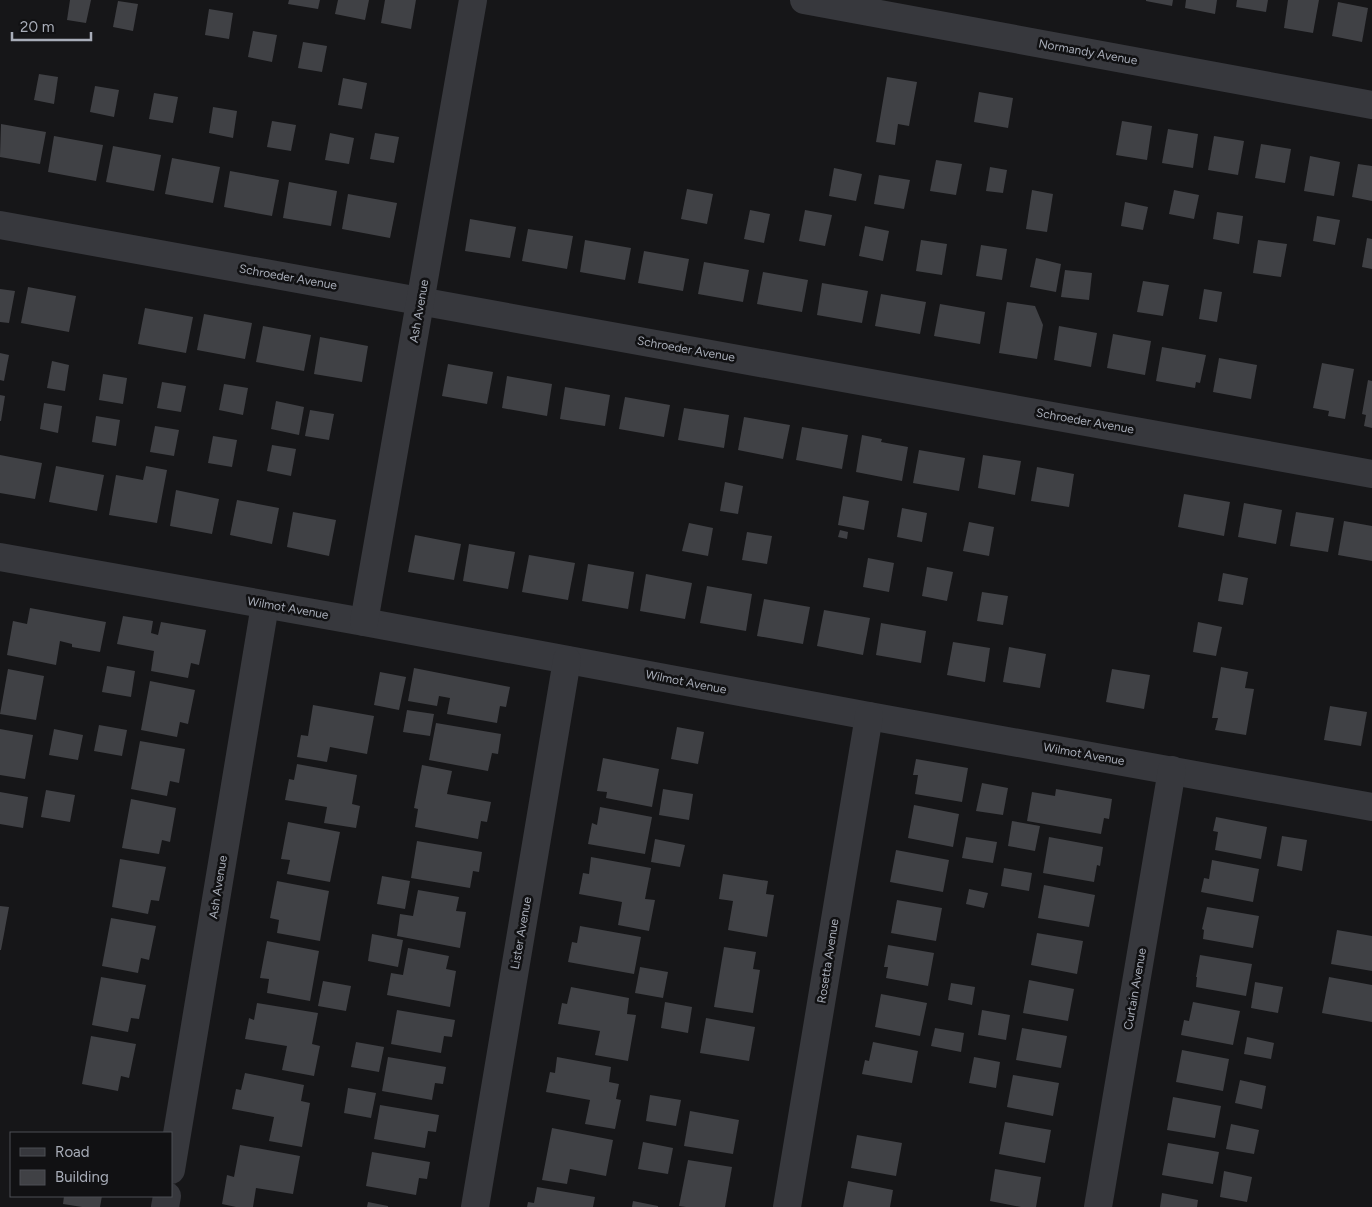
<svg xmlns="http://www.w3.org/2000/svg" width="1372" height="1207" font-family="Figtree,sans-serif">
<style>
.building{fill:#404145}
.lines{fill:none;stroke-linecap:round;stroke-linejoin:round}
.minor{stroke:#37383d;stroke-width:28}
.labels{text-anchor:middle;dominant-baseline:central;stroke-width:5;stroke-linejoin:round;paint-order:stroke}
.street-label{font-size:12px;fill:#a8adb8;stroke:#111113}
</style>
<rect width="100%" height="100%" fill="#161618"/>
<g class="building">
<path d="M70 0H91L86 23 67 20Z"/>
<path d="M289 0H320L318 9 288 4Z"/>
<path d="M338 0H369L365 20 335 14Z"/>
<path d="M385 0H416L411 29 381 23Z"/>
<path d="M1146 0H1173L1172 6 1146 1Z"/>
<path d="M1186 0H1217L1215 14 1185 8Z"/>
<path d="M1237 0H1268L1266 12 1236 7Z"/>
<path d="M1288 0H1319L1313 33 1284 28Z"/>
<path d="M118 1 138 4 133 31 113 27Z"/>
<path d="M1338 2 1368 8 1362 42 1332 36Z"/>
<path d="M209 9 233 13 229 39 205 35Z"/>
<path d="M253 31 277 35 272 62 248 57Z"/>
<path d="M303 42 327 46 322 72 298 68Z"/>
<path d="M39 74 58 77 54 104 34 100Z"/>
<path d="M887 77 917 82 909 126 898 124 895 145 876 142Z"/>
<path d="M343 78 367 83 362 109 338 105Z"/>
<path d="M95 86 119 90 114 117 90 112Z"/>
<path d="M979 92 1013 98 1008 128 974 122Z"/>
<path d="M154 93 178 97 173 123 149 119Z"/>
<path d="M213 107 237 111 233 138 209 133Z"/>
<path d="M272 121 296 125 291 151 267 147Z"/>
<path d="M1122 121 1152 126 1147 160 1116 155Z"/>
<path d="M1 124 46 132 40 164 0 157Z"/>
<path d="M1168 129 1198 134 1193 168 1162 163Z"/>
<path d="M330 133 354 138 349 164 325 160Z"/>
<path d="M375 133 399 137 394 163 370 159Z"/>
<path d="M54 136 103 145 96 181 48 172Z"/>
<path d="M1214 136 1244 141 1238 175 1208 170Z"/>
<path d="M1261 144 1291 149 1285 183 1255 178Z"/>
<path d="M113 146 161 155 154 191 106 182Z"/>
<path d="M1310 156 1340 162 1334 196 1304 191Z"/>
<path d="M172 158 220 167 213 203 165 194Z"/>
<path d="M936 160 962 164 956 195 930 191Z"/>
<path d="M1358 164 1372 166V201L1352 197Z"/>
<path d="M990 167 1007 170 1003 193 986 191Z"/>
<path d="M834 168 862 174 856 201 829 196Z"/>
<path d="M230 171 279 180 272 216 224 207Z"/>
<path d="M879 175 910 180 904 209 874 204Z"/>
<path d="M289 182 337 191 331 226 283 218Z"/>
<path d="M687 189 713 194 707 224 681 219Z"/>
<path d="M1032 190 1053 194 1047 232 1026 229Z"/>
<path d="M1174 190 1199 195 1194 219 1169 214Z"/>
<path d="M348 194 397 203 390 238 342 229Z"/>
<path d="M1125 202 1148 207 1143 230 1121 226Z"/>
<path d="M750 210 770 214 764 243 744 239Z"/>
<path d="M805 210 832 215 825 246 799 241Z"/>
<path d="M1217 212 1243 216 1239 244 1213 239Z"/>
<path d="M1317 216 1340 220 1335 245 1313 241Z"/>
<path d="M470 219 516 227 510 258 465 251Z"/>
<path d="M865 226 889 231 883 261 859 256Z"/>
<path d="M528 229 573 236 567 269 522 261Z"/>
<path d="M1367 238 1372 239V269L1362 267Z"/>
<path d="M585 240 631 248 625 280 580 272Z"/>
<path d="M921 240 947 244 942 275 916 271Z"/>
<path d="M1258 240 1287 244 1281 277 1253 273Z"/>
<path d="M981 245 1007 249 1002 280 976 276Z"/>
<path d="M644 251 689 259 683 291 638 283Z"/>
<path d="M1036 258 1061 264 1056 292 1030 287Z"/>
<path d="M704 262 749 270 743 302 698 294Z"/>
<path d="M1065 270 1092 273 1089 300 1061 297Z"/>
<path d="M763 272 808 280 802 312 757 304Z"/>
<path d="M1143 281 1169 285 1163 316 1137 312Z"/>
<path d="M822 283 868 291 862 323 817 315Z"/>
<path d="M28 287 76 296 69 332 21 323Z"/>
<path d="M0 289 15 291 9 323 0 322Z"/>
<path d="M1204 289 1222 292 1217 322 1199 319Z"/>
<path d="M881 294 926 302 920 334 875 326Z"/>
<path d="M1007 302 1035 306 1043 325 1037 359 999 353Z"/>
<path d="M940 304 985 312 980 344 934 336Z"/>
<path d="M145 308 193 317 186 353 138 344Z"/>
<path d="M204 314 252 323 245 359 197 350Z"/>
<path d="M263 326 311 335 304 371 256 362Z"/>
<path d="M1059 326 1097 333 1091 367 1054 360Z"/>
<path d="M1113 334 1151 341 1145 375 1107 368Z"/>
<path d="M320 337 368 346 362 382 314 374Z"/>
<path d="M1162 347 1206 355 1200 383 1196 382 1195 388 1156 381Z"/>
<path d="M0 353 9 355 4 381 0 380Z"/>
<path d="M1219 358 1257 365 1251 399 1213 392Z"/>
<path d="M52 361 69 365 65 391 47 388Z"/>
<path d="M1322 363 1354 369 1345 419 1328 416 1329 411 1313 408Z"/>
<path d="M448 364 493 372 487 404 442 396Z"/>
<path d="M103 374 127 378 123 404 99 400Z"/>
<path d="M507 376 552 384 547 416 502 408Z"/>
<path d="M1368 380 1372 381V428L1364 426 1366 415 1362 414Z"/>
<path d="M162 382 186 386 181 412 157 408Z"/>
<path d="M224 384 248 388 243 415 219 410Z"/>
<path d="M565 387 610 395 605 426 560 419Z"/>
<path d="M0 395 5 396 1 421H0Z"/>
<path d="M625 397 670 405 664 437 619 429Z"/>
<path d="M276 401 304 407 299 435 271 429Z"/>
<path d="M44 403 62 406 58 433 40 429Z"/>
<path d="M684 408 729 415 724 448 678 440Z"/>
<path d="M310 410 334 414 329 440 305 436Z"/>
<path d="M96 416 120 420 116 446 92 442Z"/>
<path d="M744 417 790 425 783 459 738 450Z"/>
<path d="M155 426 179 430 174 456 150 452Z"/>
<path d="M802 427 848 435 842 469 796 460Z"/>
<path d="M862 435 882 439 881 442 908 447 902 481 856 472Z"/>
<path d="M213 436 237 440 232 467 208 463Z"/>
<path d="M272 445 296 449 291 476 267 471Z"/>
<path d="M919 450 965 458 959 491 913 483Z"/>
<path d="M0 455 42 463 35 499 0 493Z"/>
<path d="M983 455 1021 461 1015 495 978 488Z"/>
<path d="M56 466 104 475 97 511 49 502Z"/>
<path d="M146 466 167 470 157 523 109 515 116 475 143 480Z"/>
<path d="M1037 467 1074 474 1069 507 1031 501Z"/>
<path d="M725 482 743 486 738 514 720 511Z"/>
<path d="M176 490 219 499 212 534 170 526Z"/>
<path d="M1184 494 1230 502 1224 536 1178 527Z"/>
<path d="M843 496 869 501 864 530 838 525Z"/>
<path d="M237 500 279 508 272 544 230 535Z"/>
<path d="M1244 503 1282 510 1276 544 1238 537Z"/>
<path d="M902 508 927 513 922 542 897 537Z"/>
<path d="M293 512 336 520 329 556 287 547Z"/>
<path d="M1296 512 1334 518 1328 552 1290 546Z"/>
<path d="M1344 521 1372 526V561L1338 555Z"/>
<path d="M969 522 994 527 989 556 963 551Z"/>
<path d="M689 523 713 528 708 556 682 551Z"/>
<path d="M840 530 848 532 847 539 838 537Z"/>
<path d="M747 532 772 536 767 564 742 560Z"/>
<path d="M415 535 461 544 454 580 408 572Z"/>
<path d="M469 544 515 552 508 589 463 581Z"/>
<path d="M529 555 575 563 568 600 522 592Z"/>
<path d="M868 558 894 563 889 592 863 587Z"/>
<path d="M588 564 634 572 628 609 582 601Z"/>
<path d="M927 567 953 572 947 601 922 596Z"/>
<path d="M1223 573 1248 578 1243 605 1218 601Z"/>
<path d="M646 574 692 583 685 619 640 611Z"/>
<path d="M707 586 752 594 746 631 700 623Z"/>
<path d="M982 592 1008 596 1003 625 977 621Z"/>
<path d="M764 599 810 607 803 644 757 636Z"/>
<path d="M30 608 106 622 100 652 72 647V644L60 641 56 665 7 655 13 621 27 624Z"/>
<path d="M824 610 870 618 863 655 817 646Z"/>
<path d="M123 616 153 621 151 633 158 635 161 622 206 630 199 665 191 663 188 678 151 671 154 651 117 644Z"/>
<path d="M1198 622 1222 627 1216 656 1193 652Z"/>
<path d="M881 623 926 631 921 663 876 655Z"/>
<path d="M953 642 990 648 985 682 947 675Z"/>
<path d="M1009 647 1046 654 1040 688 1003 682Z"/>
<path d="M107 666 135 671 131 697 102 692Z"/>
<path d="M1221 667 1248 672 1245 688 1254 689 1246 735 1215 730 1218 718H1212Z"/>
<path d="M414 668 510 687 506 707 500 706 497 723 447 714 450 698 439 696 437 706 408 701Z"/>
<path d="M8 669 44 676 36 720 0 714Z"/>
<path d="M1112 669 1150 675 1144 709 1106 702Z"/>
<path d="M380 672 406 677 399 710 374 705Z"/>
<path d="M150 681 195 690 188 724 180 722 177 737 141 730Z"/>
<path d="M313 705 374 716 367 754 330 747 327 762 297 757 301 735 308 736Z"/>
<path d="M1330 706 1367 712 1361 746 1324 740Z"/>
<path d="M407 710 434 714 430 736 403 732Z"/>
<path d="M436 723 501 734 498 754 492 753 488 771 429 760Z"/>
<path d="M99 725 127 730 122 756 94 751Z"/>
<path d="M677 727 704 732 698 764 671 759Z"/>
<path d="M0 729 33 735 25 779 0 775Z"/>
<path d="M54 729 83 735 78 760 49 755Z"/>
<path d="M140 741 185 749 179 783 170 781 167 796 131 789Z"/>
<path d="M603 758 659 769 652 807 606 798 607 792 597 791Z"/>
<path d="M916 759 968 768 962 802 915 794 918 775H913Z"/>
<path d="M297 764 357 775 352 804 360 806 356 828 324 823 327 807 285 800 289 779 294 780Z"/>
<path d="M422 765 452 771 447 794 491 802 487 822 481 821 478 839 415 827 418 809 414 808Z"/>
<path d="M982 783 1008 788 1003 815 976 811Z"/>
<path d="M663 789 693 794 689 820 659 815Z"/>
<path d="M1056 789 1112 799 1109 819 1104 818 1101 834 1027 821 1032 792 1055 796Z"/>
<path d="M46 790 75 795 70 822 41 817Z"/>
<path d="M0 792 28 797 23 828 0 824Z"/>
<path d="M131 799 176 808 170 842 162 840 159 854 122 848Z"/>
<path d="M914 805 959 814 953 847 908 838Z"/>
<path d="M600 807 652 817 645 854 588 844 592 823 597 825Z"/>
<path d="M1216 817 1267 827 1261 859 1215 850 1218 832 1213 831Z"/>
<path d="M1012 821 1040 826 1035 851 1008 846Z"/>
<path d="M288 822 340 832 330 882 287 874 290 860 281 859Z"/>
<path d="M1282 836 1307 840 1302 871 1277 866Z"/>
<path d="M966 837 997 842 993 863 962 858Z"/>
<path d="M1049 837 1103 847 1100 866 1097 865 1094 882 1043 873Z"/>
<path d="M655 839 685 845 680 867 651 862Z"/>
<path d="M417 841 482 852 479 872 473 871 470 888 411 878Z"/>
<path d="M896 850 949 860 943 892 890 882Z"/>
<path d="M591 857 651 868 645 899 655 900 649 931 618 925 622 902 579 894 583 873 589 874Z"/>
<path d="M120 859 166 867 159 901 151 900 148 914 112 907Z"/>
<path d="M1212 860 1259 869 1253 902 1201 892 1204 878 1209 879Z"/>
<path d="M1004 868 1032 873 1029 891 1001 886Z"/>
<path d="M723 874 768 881 766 894 774 895 767 937 728 930 733 901 719 899Z"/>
<path d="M382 876 410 881 405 909 377 904Z"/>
<path d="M277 881 329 891 320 941 277 933 279 920 270 918Z"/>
<path d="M1044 885 1095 895 1089 927 1038 918Z"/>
<path d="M969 889 988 893 984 908 966 904Z"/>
<path d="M418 890 459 897 456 911 466 912 460 948 397 936 400 914 413 916Z"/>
<path d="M897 900 942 908 936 941 891 933Z"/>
<path d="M0 906 9 907 1 950H0Z"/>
<path d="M1207 907 1259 916 1253 948 1203 939 1204 930 1202 929Z"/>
<path d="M111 918 156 926 149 960 141 958 138 973 102 966Z"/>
<path d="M580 926 641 937 634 974 568 962 572 942 577 943Z"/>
<path d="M1337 930 1372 936V971L1331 964Z"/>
<path d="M1037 933 1083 941 1077 974 1031 965Z"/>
<path d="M372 934 403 940 398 967 368 961Z"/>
<path d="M267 941 319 951 310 1001 267 993 269 979 260 978Z"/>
<path d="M888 945 934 953 928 986 886 978 888 967H884Z"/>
<path d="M724 947 756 952 753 969 760 970 753 1013 714 1007Z"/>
<path d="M408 948 449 956 446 969 456 971 450 1007 387 995 391 973 403 975Z"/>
<path d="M1200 955 1252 964 1246 996 1196 987 1197 977H1196Z"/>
<path d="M640 967 668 972 663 998 635 993Z"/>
<path d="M101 977 146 985 139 1019 131 1018 128 1032 92 1025Z"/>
<path d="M1329 977 1372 985V1022L1322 1013Z"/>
<path d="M1029 980 1074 989 1068 1021 1023 1013Z"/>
<path d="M323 981 351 986 346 1011 318 1006Z"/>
<path d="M1255 982 1283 987 1278 1013 1251 1008Z"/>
<path d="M951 983 975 987 972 1005 948 1000Z"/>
<path d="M571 987 629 998 627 1014 636 1015 628 1061 595 1055 600 1031 558 1024 562 1003 567 1004Z"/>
<path d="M881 994 927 1003 920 1036 875 1027Z"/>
<path d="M665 1002 692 1007 688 1033 661 1028Z"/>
<path d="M1193 1002 1240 1011 1233 1045 1181 1035 1184 1020 1189 1021Z"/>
<path d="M257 1003 318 1013 312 1044 320 1046 314 1076 282 1070 287 1046 245 1039 249 1018 254 1020Z"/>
<path d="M397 1010 455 1020 452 1037 444 1036 441 1053 391 1044Z"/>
<path d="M982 1010 1010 1015 1006 1040 978 1035Z"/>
<path d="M706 1018 755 1027 749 1061 700 1053Z"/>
<path d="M935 1028 964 1033 961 1052 931 1046Z"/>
<path d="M1022 1028 1067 1036 1061 1068 1016 1060Z"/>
<path d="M91 1036 136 1044 129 1078 121 1076 118 1091 82 1084Z"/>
<path d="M1247 1037 1274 1043 1271 1059 1244 1054Z"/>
<path d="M356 1042 384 1047 379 1072 351 1067Z"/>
<path d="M873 1042 918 1051 912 1083 862 1074 865 1060 869 1061Z"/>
<path d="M1182 1050 1229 1059 1223 1091 1176 1082Z"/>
<path d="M388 1057 446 1067 443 1084 435 1083 432 1100 382 1091Z"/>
<path d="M557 1057 611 1067 609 1082 619 1084 616 1099 621 1100 615 1129 585 1124 590 1100 546 1092 550 1072 555 1073Z"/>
<path d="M974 1057 1000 1062 996 1088 969 1083Z"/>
<path d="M245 1073 304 1085 301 1101 310 1103 302 1147 269 1141 274 1117 232 1109 236 1089 241 1090Z"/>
<path d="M1013 1075 1059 1083 1053 1116 1007 1107Z"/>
<path d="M1240 1080 1266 1086 1262 1109 1235 1103Z"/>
<path d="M348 1088 376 1093 371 1118 344 1113Z"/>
<path d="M650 1095 681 1100 676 1126 646 1121Z"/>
<path d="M1173 1097 1221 1106 1215 1138 1167 1130Z"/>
<path d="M380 1105 439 1115 436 1132 428 1131 425 1148 374 1139Z"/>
<path d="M690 1111 739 1120 733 1154 684 1146Z"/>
<path d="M1005 1122 1051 1130 1045 1163 999 1154Z"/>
<path d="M1231 1124 1259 1130 1254 1154 1226 1149Z"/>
<path d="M552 1128 613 1140 606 1176 570 1169 567 1184 542 1180Z"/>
<path d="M857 1135 902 1143 896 1176 851 1168Z"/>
<path d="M643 1142 673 1148 668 1174 638 1169Z"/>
<path d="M1168 1143 1219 1152 1213 1184 1162 1175Z"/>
<path d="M240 1145 300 1156 293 1194 256 1188 253 1207H236L222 1204 227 1175 234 1177Z"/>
<path d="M372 1152 430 1162 427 1179 419 1178 416 1195 366 1186Z"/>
<path d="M688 1160 732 1167 725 1207H686L679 1206Z"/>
<path d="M995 1169 1041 1177 1036 1207H1021L990 1201Z"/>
<path d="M1224 1171 1252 1177 1247 1202 1220 1197Z"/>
<path d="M848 1181 893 1190 890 1207H843Z"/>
<path d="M537 1187 595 1197 593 1207H527L528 1202 534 1203Z"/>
<path d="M1162 1193 1198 1200 1197 1207H1160Z"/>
<path d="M64 1196H102L100 1207H82L63 1204Z"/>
<path d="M633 1201 658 1206V1207H632Z"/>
<path d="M368 1202 388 1206V1207H367Z"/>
</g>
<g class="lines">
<g class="minor">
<path d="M804 0 1372 105"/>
<path d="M0 225 1372 474"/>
<path d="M0 557 364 622 869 716 1372 807"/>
<path d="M364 622 473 0"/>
<path d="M171 1170 265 605"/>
<path d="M165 1207 167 1196"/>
<path d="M475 1207 567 660"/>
<path d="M787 1207 869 716"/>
<path d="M1098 1207 1172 770"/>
</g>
</g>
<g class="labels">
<g class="street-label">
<text transform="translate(1088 52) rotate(10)">Normandy Avenue</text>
<text transform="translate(288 277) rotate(10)">Schroeder Avenue</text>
<text transform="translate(419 311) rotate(-80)">Ash Avenue</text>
<text transform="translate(686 349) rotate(10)">Schroeder Avenue</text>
<text transform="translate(1085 421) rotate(10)">Schroeder Avenue</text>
<text transform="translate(288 608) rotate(10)">Wilmot Avenue</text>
<text transform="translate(686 682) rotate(11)">Wilmot Avenue</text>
<text transform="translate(1084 754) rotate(10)">Wilmot Avenue</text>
<text transform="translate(218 887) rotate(-81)">Ash Avenue</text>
<text transform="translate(521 933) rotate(-80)">Lister Avenue</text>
<text transform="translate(828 961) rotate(-81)">Rosetta Avenue</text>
<text transform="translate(1135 989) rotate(-80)">Curtain Avenue</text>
</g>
</g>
<rect x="10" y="1132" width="162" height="65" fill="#111113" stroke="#4d4f55"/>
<rect x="20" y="1148" width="25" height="8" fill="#37383d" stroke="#4d4f55"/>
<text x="55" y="1157" font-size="15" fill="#a8adb8">Road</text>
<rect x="20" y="1170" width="25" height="15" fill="#404145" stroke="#4d4f55"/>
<text x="55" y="1182" font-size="15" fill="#a8adb8">Building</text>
<path d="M12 32v8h79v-8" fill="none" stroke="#a8adb8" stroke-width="2.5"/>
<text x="20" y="32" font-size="15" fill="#a8adb8" stroke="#111113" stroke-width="4" paint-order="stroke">20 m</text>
</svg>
